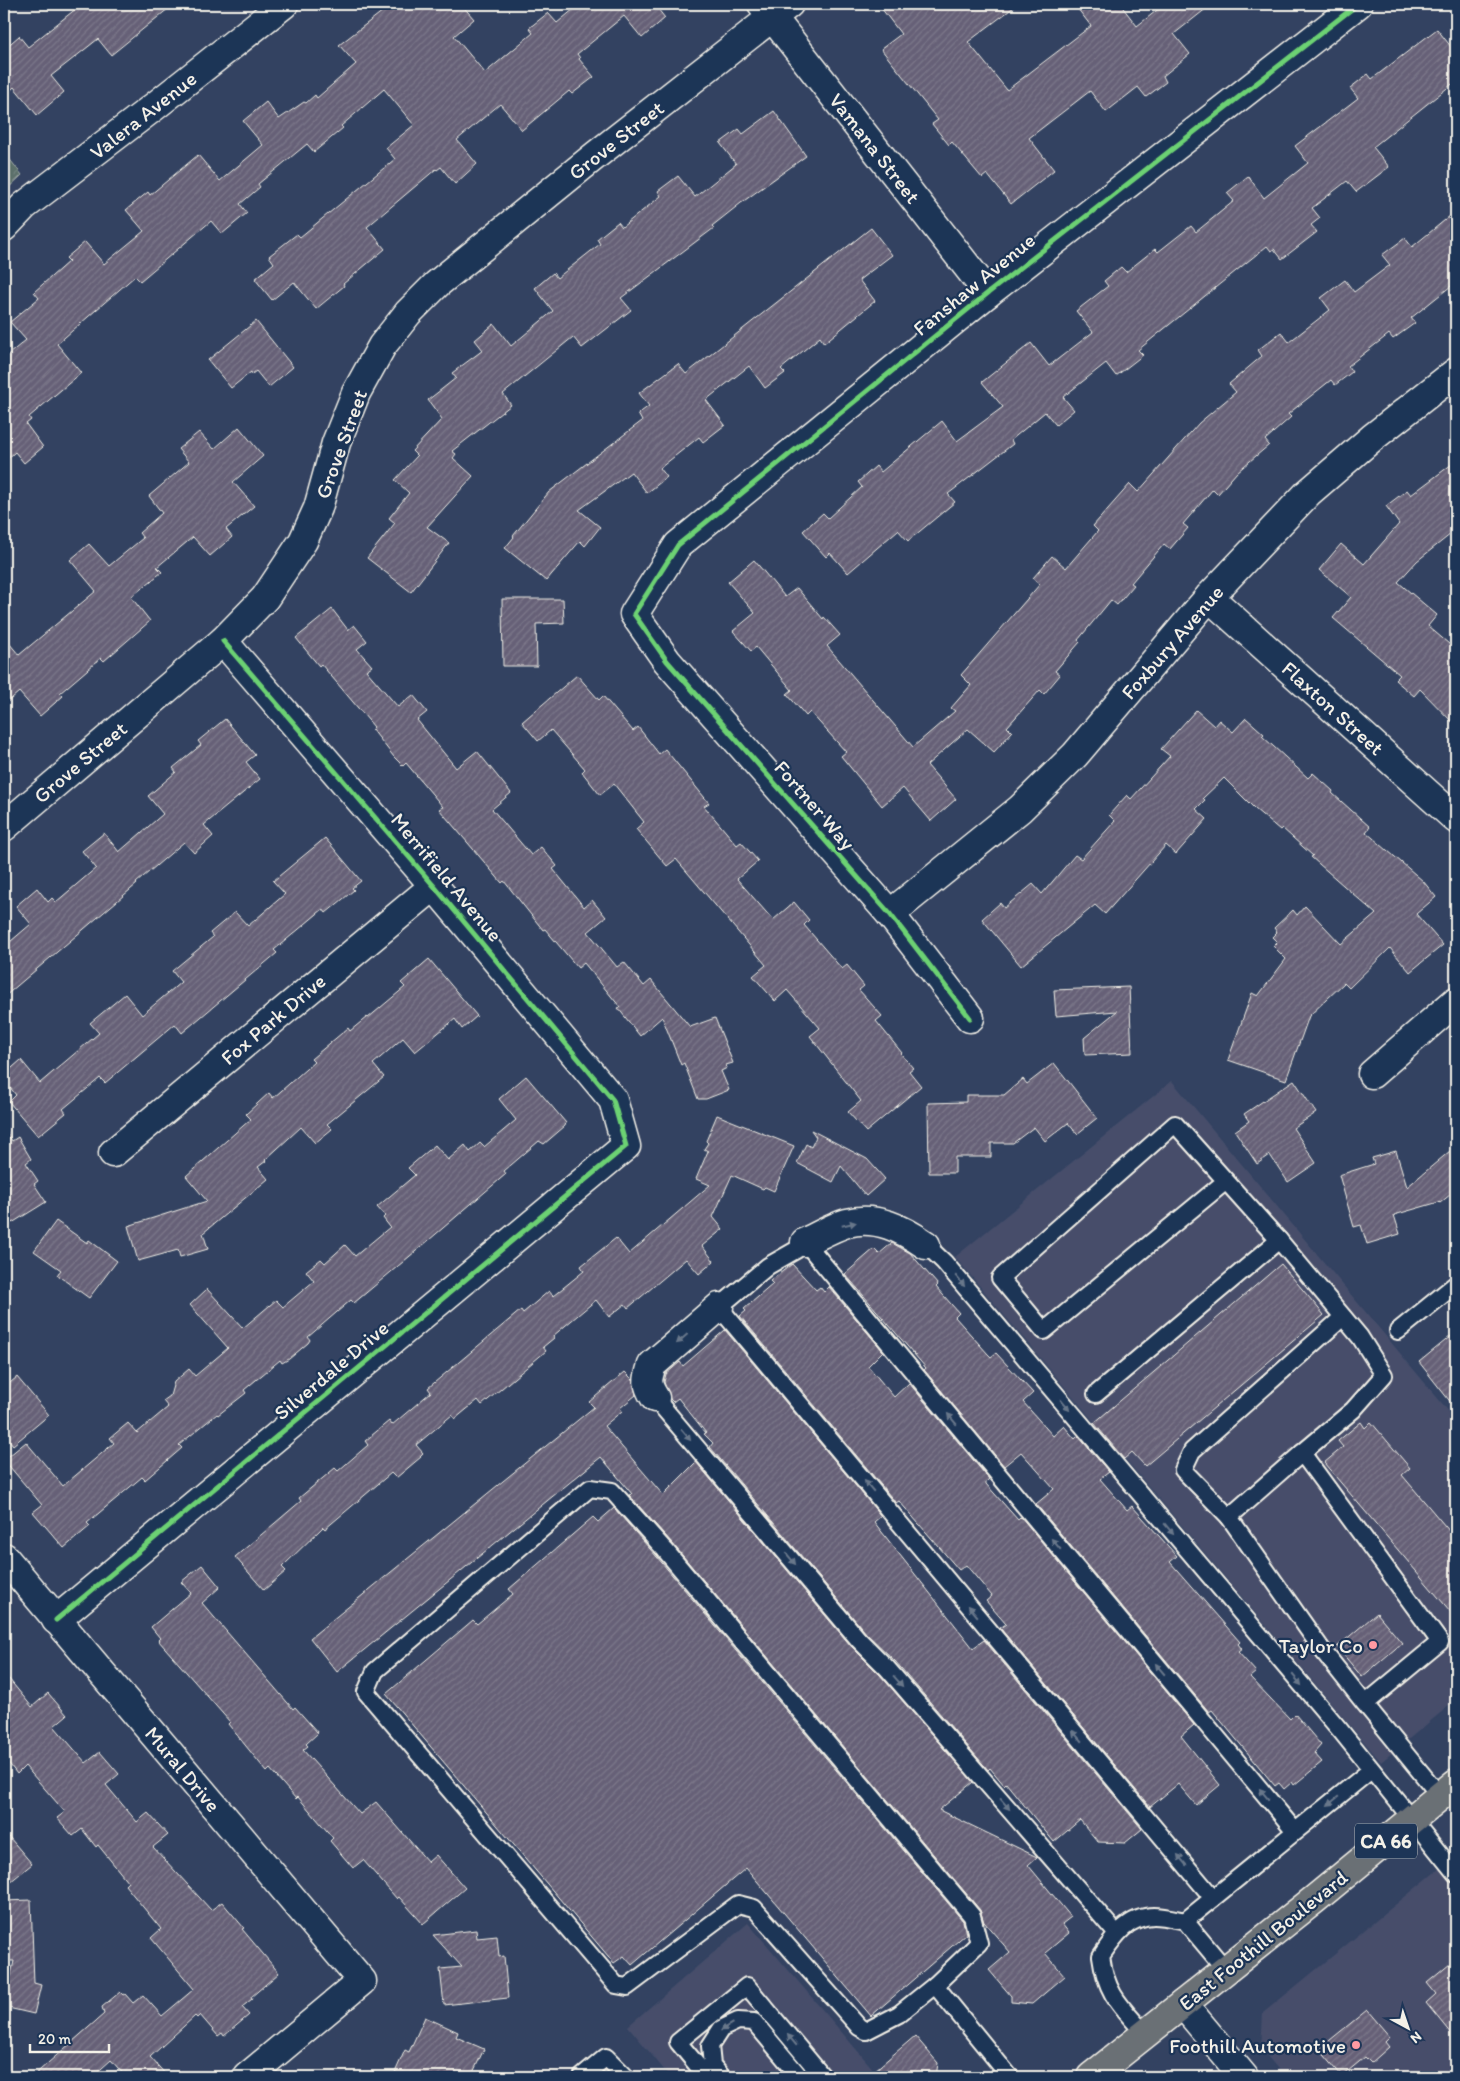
<svg xmlns="http://www.w3.org/2000/svg" width="1460" height="2081" font-family="Itim,sans-serif">
<style>
.built{fill:#464e6b}
.park{fill:url(#park-crowns);stroke:#a8b0aa}
.building{fill:url(#building-hatch);stroke:#f4f1e8}
.lines{fill:none;stroke-linecap:round;stroke-linejoin:round}
.lane-casing{stroke:#f4f1e8;stroke-width:20}
.street-casing{stroke:#f4f1e8;stroke-width:31}
.primary-casing{stroke:#f4f1e8;stroke-width:31}
.lane{stroke:#1d3557;stroke-width:16}
.street{stroke:#1d3557;stroke-width:28}
.primary{stroke:#6b6f75;stroke-width:28}
.cycleway-casing{stroke:#1d3557;stroke-width:8}
.cycleway{stroke:#6cd273;stroke-width:5}
.oneway{fill:#68778a}
.poi-dot{fill:#ff9aa2;stroke:#1d3557;stroke-width:2}
.labels{text-anchor:middle;dominant-baseline:central;stroke-width:4.5;stroke-linejoin:round;paint-order:stroke}
.shield{fill:#1d3557;stroke:#b4b9bc;stroke-width:1}
.shield-label{font-size:20px;font-weight:bold;fill:#f4f1e8}
.street-label{font-size:21px;fill:#f4f1e8;stroke:#1d3557}
.poi-label{font-size:21px;fill:#f4f1e8;stroke:#1d3557;text-anchor:end}
</style>
<defs>
<pattern id="park-crowns" width="20" height="18" patternUnits="userSpaceOnUse" patternTransform="scale(1.25)"><rect width="20" height="18" fill="#5b6f6b"/><path d="M2 6a3 3 0 1 1 6 0M12 15a3 3 0 1 1 6 0" fill="none" stroke="#738480"/></pattern>
<pattern id="building-hatch" width="6" height="6" patternUnits="userSpaceOnUse" patternTransform="scale(1.25)"><rect width="6" height="6" fill="#666177"/><path d="M-1 1l2-2M0 6l6-6M5 7l2-2" fill="none" stroke="#7c788a"/></pattern>
</defs>
<rect width="100%" height="100%" fill="#334261"/>
<filter id="ink" filterUnits="userSpaceOnUse"><feTurbulence type="fractalNoise" baseFrequency=".02" numOctaves="2"/><feDisplacementMap in="SourceGraphic" scale="10" xChannelSelector="R" yChannelSelector="G"/><feConvolveMatrix kernelMatrix="1 2 1 2 8 2 1 2 1" color-interpolation-filters="sRGB"/></filter>
<g filter="url(#ink)">
<g class="built">
<path d="M1172 1081 1456 1420V1700L1381 1762 955 1257Z"/>
<path d="M1456 1855V2077H1285L1261 2049 1263 2013Z"/>
<path d="M748 1923 880 2077H670L628 2026Z"/>
</g>
<path class="park" d="M4 152 22 175 4 192Z"/>
<g class="building">
<path d="M82 4H174L111 55 98 39 51 76 64 92 37 115 14 87 4 96V49L19 36 28 47Z"/>
<path d="M392 4H461L474 19 454 36 485 73 533 33 529 28 548 13 557 23 580 4H654L665 18 642 38 624 16 577 54 580 58 579 59 594 77 572 94 569 91 522 130 500 104 457 140 477 164 455 184 441 167 437 170 436 169 367 227 385 249 343 284 344 286 316 309 294 282 272 300 255 279 274 263 269 256 297 234 300 237 395 159 386 148 414 125 384 89 341 126 343 128 314 152 307 144 258 184 260 187 240 204 247 213 222 234 211 221 140 281 135 276 57 344 81 373 29 417 31 420 26 424 43 447 24 463 15 452 4 462V358L26 340 10 322 39 298 34 292 69 261 66 258 85 242 104 264 144 231 126 210 148 192 150 195 198 155 220 181 263 145 243 121 266 102 279 119 304 102 306 103 315 95 317 98 356 64 339 45Z"/>
<path d="M878 4H1018L968 42 1007 90 1091 26 1074 4H1120L1137 26 1165 4H1212L1174 34 1190 54 1163 76 1166 82 1146 97 1138 87 1106 112 1090 91 1029 138 1054 170 1011 204 987 174 982 178 952 142 949 145 932 124 938 120 881 49 901 34Z"/>
<path d="M1437 29 1456 53V81L1373 147 1389 167 1356 192 1347 181 1312 208 1320 218 1311 225 1317 232 1282 259 1274 249 1271 251 1267 246 1138 350 1143 355 1116 376 1106 363 1063 397 1074 410 1056 425 1045 412 1011 440 1013 444 948 494 955 502 908 541 898 530 848 573 830 553 826 557 803 531 823 513 828 518 862 487 858 482 876 466 881 472 942 421 957 441 1003 407 982 382 1031 343 1049 366 1093 332 1076 311 1108 286 1104 281 1121 267 1126 272 1155 249 1158 252 1191 226 1196 232 1234 201 1227 193 1248 176 1264 198 1308 163 1295 146 1358 98 1350 88 1368 74 1372 79Z"/>
<path d="M774 111 806 156 741 203 712 226 714 228 621 298 631 310 582 348 573 337 503 394 511 405 452 451 456 454 453 458 473 476 427 527 449 543 411 592 367 558 395 523 389 518 409 493 395 480 417 456 412 451 442 419 428 400 456 378 452 373 483 350 475 340 494 324 511 346 553 311 535 288 553 273 557 278 600 244 597 239 618 222 622 227 661 196 658 191 678 176 695 197 736 164 720 143 739 129 743 134Z"/>
<path d="M1456 211V282L1411 318 1415 323 1393 339 1389 334 1348 366 1352 372 1335 385 1331 380 1288 414 1291 417 1265 440 1269 445 1237 472 1218 494 1213 489 1183 524 1188 528 1170 549 1164 544 1131 583 1134 585 1117 605 1111 600 1078 640 1080 642 1055 671 1060 675 1044 694 1040 690 1007 727 1012 732 994 752 968 729 927 765 956 799 931 821 903 788 882 806 841 756 846 752 810 712 806 716 787 694 792 690 756 647 751 651 733 631 755 613 728 582 754 560 785 597 797 588 823 619 824 617 840 635 827 646 913 747 955 711 951 708 971 685 961 675 1040 584 1033 578 1052 556 1066 568 1098 531 1093 526 1130 484 1138 492 1199 423 1236 392 1229 384 1262 356 1258 350 1281 332 1289 342 1330 310 1321 298 1345 280 1354 292 1390 265 1382 255 1405 238 1412 247Z"/>
<path d="M871 228 892 255 859 280 875 301 824 343 820 337 781 369 785 373 765 388 749 366 706 400 725 425 703 442 699 437 660 468 667 477 647 493 631 472 579 510 600 527 585 546 580 541 546 581 505 548 514 537 513 536 549 492 642 421 638 414 649 406 639 393 678 364 686 374Z"/>
<path d="M256 321 293 367 269 387 256 371 252 374 251 372 231 388 208 360Z"/>
<path d="M239 427 263 456 233 482 254 506 226 529 232 537 210 556 193 537 157 567 162 572 131 597 150 621 104 661 101 658 60 693 63 696 40 716 19 692 4 705V637L19 655 96 591 70 560 89 544 109 566 143 538 139 533 162 513 149 496 189 462 178 449 199 432 214 449Z"/>
<path d="M1456 461V530L1417 561 1398 582 1437 615 1428 626 1456 650V726L1420 689 1414 696 1395 680 1400 675 1333 618 1351 597 1319 570 1341 544 1364 564 1399 524 1386 506 1407 490 1411 495Z"/>
<path d="M502 599H563L564 623 536 624 537 666H503Z"/>
<path d="M332 609 348 630 354 625 367 641 357 649 372 666 366 670 398 707 413 695 427 712 417 720 456 768 477 751 511 793 492 809 531 855 541 847 557 866 553 869 584 907 592 900 606 917 588 932 617 967 624 962 644 986 651 980 690 1027 715 1018 733 1063 726 1065 727 1068 721 1071 729 1090 706 1099H698L684 1063 681 1065 662 1017 640 1036 618 1008 620 1007 584 963 578 968 545 929 543 930 504 881 502 883 439 809 443 807 406 763 403 766 394 757 372 729 374 727 321 664 319 666 296 638Z"/>
<path d="M577 675 599 700 603 696 633 731 638 727 659 754 665 749 709 803 704 806 737 845 741 842 758 861 737 879 773 920 794 902 809 920 804 925 842 969 847 965 864 986 859 990 882 1016 876 1021 902 1053 901 1054 913 1068 909 1071 921 1086 866 1132 848 1112 861 1101 810 1036 820 1028 787 990 775 1001 753 976 766 965 676 859 667 866 636 829 644 822 614 784 600 795 582 772 585 769 551 730 538 741 522 722Z"/>
<path d="M1196 710 1214 726 1219 720 1233 732 1246 718 1264 734 1262 736 1308 778 1313 773 1333 791 1332 793 1370 827 1366 832 1423 881 1436 897 1416 914 1443 945 1410 972 1390 948 1349 988 1344 983 1309 1016 1286 1080 1228 1060 1252 993 1258 996 1286 959 1273 946 1277 942 1272 937 1277 932 1274 928 1293 910 1297 915 1305 906 1341 944 1376 914 1311 857 1313 856 1282 828 1280 830 1255 809 1224 778 1203 798 1205 800 1196 809 1207 819 1176 854 1166 845 1105 914 1095 905 1021 966 982 919 1000 903 1004 908 1033 884 1042 894 1075 855 1081 859 1115 821 1109 815 1127 795 1131 799 1170 756 1161 749Z"/>
<path d="M225 719 255 755 246 762 260 779 204 825 213 836 194 853 184 842 136 883 137 884 4 997V947L31 924 16 906 37 888 48 902 52 898 56 902 96 868 82 851 104 833 119 852 163 814 148 796 176 772 173 768 201 745 198 741Z"/>
<path d="M325 838 361 881 352 888 354 890 326 913 323 909 274 950 277 953 182 1033 175 1024 105 1083 100 1078 63 1109 66 1113 38 1136 9 1102 16 1095 4 1080V1075L21 1060 40 1083 99 1033 90 1023 125 994 142 1015 181 982 172 971 213 937 210 933 235 912 248 926 285 894 273 881Z"/>
<path d="M429 959 477 1016 462 1029 455 1019 415 1052 403 1038 373 1064 384 1077 327 1124 332 1129 315 1143 301 1127 265 1160 266 1161 258 1167 268 1179 203 1233 208 1249 180 1257 178 1250 138 1261 128 1226 207 1201 186 1176 251 1119 246 1114 269 1093 273 1098 314 1062 311 1059 348 1028 350 1031 367 1017 368 1018 405 987 401 983Z"/>
<path d="M1129 987 1132 1053 1085 1055 1084 1038 1117 1011 1056 1016 1054 990Z"/>
<path d="M1054 1063 1097 1118 1077 1134 1068 1123 1045 1141 1034 1127 1013 1143H991V1157H955V1173H929L928 1103 966 1102V1095H1004L1023 1079 1027 1084Z"/>
<path d="M526 1076 566 1123 565 1126 544 1144 539 1141 504 1171 506 1174 422 1246 354 1303 351 1300 308 1337 310 1340 308 1343 289 1359 282 1363 280 1360 244 1390 246 1393 218 1415 217 1414 179 1445 182 1448 145 1480 142 1477 87 1523 90 1526 64 1548 33 1512 42 1505 4 1460 26 1442 63 1486 114 1443 110 1438 128 1423 137 1433 168 1407 163 1401 170 1396 174 1382 189 1369 195 1376 228 1348 190 1305 207 1289 243 1328 276 1300 283 1307 314 1281 306 1271 321 1259 325 1263 345 1245 355 1256 390 1227 383 1218 385 1216 377 1207 415 1175 408 1168 435 1145 448 1160 465 1145 470 1152 480 1143 484 1147 516 1120 499 1099Z"/>
<path d="M1294 1080 1316 1113 1293 1128 1316 1163 1288 1182 1270 1155 1257 1164 1235 1131 1249 1121 1244 1114Z"/>
<path d="M717 1115 794 1146 774 1191 765 1187 763 1189 732 1175 713 1217 723 1229 702 1246 714 1261 699 1274 686 1259 628 1308 625 1304 609 1317 596 1300 553 1336 554 1338 543 1347 546 1351 482 1405 478 1400 455 1419 452 1415 416 1445 423 1453 420 1456 421 1457 396 1478 391 1473 325 1529 323 1527 282 1567 286 1571 264 1590 235 1557 301 1501 299 1498 335 1468 338 1471 368 1445 365 1441 389 1421 392 1425 431 1392 428 1388 521 1310 523 1313 549 1291 553 1296 584 1271 581 1266 616 1238 629 1254 710 1185 696 1179 708 1151 704 1149 708 1143 706 1141Z"/>
<path d="M4 1128 12 1141 18 1137 31 1159 26 1163 38 1181 34 1184 46 1202 12 1223 4 1210Z"/>
<path d="M811 1130 867 1159 885 1179 866 1196 841 1166 833 1182 797 1163 806 1144 811 1147 816 1137Z"/>
<path d="M1456 1146V1190L1440 1203 1439 1202 1394 1215 1400 1234 1367 1244 1361 1225 1354 1227 1339 1175 1374 1164 1372 1158 1396 1151 1407 1187Z"/>
<path d="M56 1221 87 1243 89 1240 117 1261 89 1298 57 1275 61 1270 34 1251Z"/>
<path d="M892 1243 910 1253 938 1285 936 1287 959 1313 955 1317 988 1354 991 1357 996 1353 1033 1393 1023 1402 1053 1436 1064 1426 1075 1439 1078 1436 1109 1472 1100 1479 1127 1510 1132 1506 1177 1556 1170 1562 1240 1642 1238 1644 1242 1649 1238 1652 1256 1672 1250 1677 1290 1719 1295 1714 1321 1745 1314 1753 1322 1762 1294 1785 1292 1782 1284 1789 1279 1783 1275 1786 1212 1710 1209 1712 1036 1504 1054 1489 1021 1452 1004 1466 924 1370 926 1368 845 1274 874 1249 879 1254Z"/>
<path d="M792 1264 816 1290 820 1287 824 1292 829 1287 883 1351 868 1366 894 1397 909 1383 989 1479 986 1482V1484L1018 1520 1021 1517 1194 1725 1181 1736 1220 1785 1196 1805 1178 1784 1150 1807 1000 1628 1006 1624 986 1601 992 1596 966 1565 959 1570 899 1501 896 1503 740 1316 746 1311 744 1309 773 1284 770 1281Z"/>
<path d="M1281 1264 1324 1315 1145 1466 1132 1452 1124 1459 1094 1423Z"/>
<path d="M725 1330 881 1516 874 1522 973 1648 984 1640 1142 1829 1125 1843 1098 1842 1080 1820 1054 1842 1006 1783 1004 1785 990 1768 988 1770 895 1661 866 1633 710 1447 713 1443 704 1434 706 1433 678 1398 673 1402 670 1399 664 1382 666 1374 680 1362 683 1366Z"/>
<path d="M1456 1332V1409L1419 1362Z"/>
<path d="M625 1372 633 1380 636 1395 620 1408 622 1411 604 1426 663 1495 696 1462 851 1646 880 1675 973 1782 939 1810 1037 1857 1028 1865 1071 1917 1062 1924 1069 1933 1045 1953 1065 1976 1032 2004 1011 2002V1996L989 1970 1010 1952 984 1922 980 1910 672 1543 629 1495 632 1494 601 1457 337 1672 310 1638 594 1407 589 1402Z"/>
<path d="M17 1377 49 1415 13 1445 4 1434V1388Z"/>
<path d="M1361 1422 1365 1428 1371 1422 1410 1468 1402 1475 1456 1539V1618L1324 1463 1343 1447 1338 1441Z"/>
<path d="M614 1508 657 1557 963 1921 966 1934 871 2016 746 1868 632 1965 624 1956 614 1963 386 1694 473 1620 477 1624 513 1594 509 1589 593 1517 598 1522Z"/>
<path d="M202 1565 220 1587 202 1603 293 1709 295 1707 318 1733 306 1744 308 1746 303 1750 360 1814 376 1802 428 1862 436 1855 465 1888 423 1924 399 1897 397 1899 363 1860 353 1868 330 1841 333 1838 298 1797 296 1799 270 1769 267 1772 228 1724 230 1722 158 1640 160 1638 151 1627 191 1593 181 1582Z"/>
<path d="M1377 1613 1402 1643 1362 1677 1337 1647Z"/>
<path d="M4 1673 32 1707 48 1693 67 1715 54 1726 86 1763 100 1752 119 1774 106 1785 137 1822 148 1813 168 1835 153 1847 211 1910 222 1902 244 1928 242 1929 279 1973 251 1997 252 1999 242 2007 249 2015 224 2036 222 2033 218 2036 200 2015 197 2018 195 2016 150 2057 168 2077H126L111 2060 92 2077H32L104 2014 102 2007 120 1992 123 1995 125 1994 133 2003 143 1995 162 2016 194 1989 151 1938 161 1929 125 1885 128 1882 98 1845 96 1847 82 1829 73 1836 57 1818 65 1812 25 1766 17 1774 4 1757Z"/>
<path d="M4 1831 32 1864 4 1887Z"/>
<path d="M31 1900 34 1983 41 1985 34 2014 4 2007 14 1961H4V1901Z"/>
<path d="M476 1930 477 1938 497 1936 499 1957 504 1956 508 1998 444 2005 440 1969 462 1967 433 1935Z"/>
<path d="M1456 1959V2040L1426 2003 1436 1994 1427 1983Z"/>
<path d="M1367 2010 1390 2037 1385 2042 1389 2047 1371 2063 1365 2057 1342 2076 1319 2049Z"/>
<path d="M425 2017 458 2032 456 2037 484 2049 471 2077H393L405 2050 409 2052Z"/>
<path d="M915 2036 938 2063 936 2077H867Z"/>
</g>
<g class="lines">
<g class="lane-casing">
<g id="lane">
<path d="M1226 1181 1044 1331 1000 1278 1175 1124 1269 1229 1279 1240 1360 1337 1384 1375 1353 1410 1302 1453"/>
<path d="M926 1245 944 1262 1340 1730 1456 1874"/>
<path d="M1398 1331 1456 1284"/>
<path d="M1096 1394 1279 1240"/>
<path d="M655 1398 859 1640 887 1668 1116 1933"/>
<path d="M590 1488 612 1491 665 1550 972 1916 979 1943 935 1985 899 2014 866 2031 859 2027 754 1908 738 1904 627 1987 616 1985 366 1692 375 1671Z"/>
<path d="M1229 1517 1183 1470 1192 1451 1343 1317"/>
<path d="M1365 1704 1323 1651 1229 1517 1302 1453 1440 1642 1365 1704 1440 1796"/>
<path d="M1213 1898 719 1307 768 1266 796 1250 805 1242 1295 1831"/>
<path d="M1185 1921 1371 1770"/>
<path d="M935 1985 1010 2077"/>
<path d="M1145 2034C1121 2006 1106 1994 1101 1956 1114 1937 1128 1916 1154 1916 1164 1916 1175 1919 1185 1921L1226 1970"/>
<path d="M582 2077 606 2057 626 2077"/>
<path d="M707 2077 678 2042 747 1986 823 2077"/>
<path d="M722 2077 712 2065 710 2046 721 2029 738 2021 754 2022 800 2077"/>
</g>
</g>
<g class="street-casing">
<g id="street">
<path d="M762 4 988 293"/>
<path d="M4 227 24 206 155 106 284 4"/>
<path d="M1209 597 1456 819"/>
<path d="M4 827 223 641 265 598 303 541 318 508 336 443 356 393 382 346 408 313 437 284 596 155 789 4"/>
<path d="M890 914 1020 809 1075 755 1209 597 1308 493 1372 438 1456 372"/>
<path d="M970 1018 890 914 667 661 634 614 678 545 988 293 1358 4"/>
<path d="M1372 1074 1456 1001"/>
<path d="M113 1153 434 886"/>
<path d="M805 1242C818 1236 833 1227 847 1223 876 1215 903 1229 926 1245"/>
<path d="M655 1398C646 1384 647 1380 652 1365L719 1307"/>
<path d="M4 1557 362 1981 247 2077"/>
<path d="M56 1620 626 1146 613 1100 434 886 223 641"/>
<path d="M1183 2004 1244 2077"/>
</g>
</g>
<g class="primary-casing">
<path id="primary" d="M1091 2077 1315 1899 1456 1783"/>
</g>
<use href="#lane" class="lane"/>
<use href="#street" class="street"/>
<use href="#primary" class="primary"/>
<g class="cycleway-casing">
<g id="cycleway">
<path d="M970 1018 890 914 667 661 634 614 678 545 988 293 1358 4"/>
<path d="M56 1620 626 1146 613 1100 434 886 223 641"/>
</g>
</g>
<use href="#cycleway" class="cycleway"/>
</g>
<defs><path id="oneway-solid" d="M-6-.8H1V-3.2L6.5 0L1 3.2V.8H-6Z" transform="scale(1.25)"/></defs>
<g class="oneway">
<use href="#oneway-solid" transform="translate(849 1224) rotate(-13)"/>
<use href="#oneway-solid" transform="translate(960 1281) rotate(50)"/>
<use href="#oneway-solid" transform="translate(682 1339) rotate(139)"/>
<use href="#oneway-solid" transform="translate(1065 1405) rotate(50)"/>
<use href="#oneway-solid" transform="translate(952 1419) rotate(-130)"/>
<use href="#oneway-solid" transform="translate(686 1435) rotate(50)"/>
<use href="#oneway-solid" transform="translate(869 1486) rotate(-130)"/>
<use href="#oneway-solid" transform="translate(1169 1529) rotate(50)"/>
<use href="#oneway-solid" transform="translate(1056 1544) rotate(-130)"/>
<use href="#oneway-solid" transform="translate(791 1559) rotate(50)"/>
<use href="#oneway-solid" transform="translate(973 1611) rotate(-130)"/>
<use href="#oneway-solid" transform="translate(1160 1669) rotate(-130)"/>
<use href="#oneway-solid" transform="translate(1297 1680) rotate(50)"/>
<use href="#oneway-solid" transform="translate(898 1681) rotate(49)"/>
<use href="#oneway-solid" transform="translate(1077 1736) rotate(-130)"/>
<use href="#oneway-solid" transform="translate(1264 1794) rotate(-130)"/>
<use href="#oneway-solid" transform="translate(1333 1801) rotate(141)"/>
<use href="#oneway-solid" transform="translate(1005 1804) rotate(49)"/>
<use href="#oneway-solid" transform="translate(1182 1860) rotate(-130)"/>
<use href="#oneway-solid" transform="translate(727 2027) rotate(149)"/>
<use href="#oneway-solid" transform="translate(792 2040) rotate(-130)"/>
</g>
</g>
<g class="poi-dot">
<circle cx="1373" cy="1645" r="5"/>
<circle cx="1356" cy="2045" r="5"/>
</g>
<g class="labels">
<rect class="shield" x="1355" y="1823.5" width="62" height="35" rx="4"/>
<g class="shield-label">
<text x="1386" y="1841">CA 66</text>
</g>
<g class="street-label">
<text transform="translate(143 115) rotate(-38)">Valera Avenue</text>
<text transform="translate(616 140) rotate(-38)">Grove Street</text>
<text transform="translate(875 148) rotate(52)">Vamana Street</text>
<text transform="translate(974 284) rotate(-39)">Fanshaw Avenue</text>
<text transform="translate(341 444) rotate(-70)">Grove Street</text>
<text transform="translate(1172 642) rotate(-49)">Foxbury Avenue</text>
<text transform="translate(1333 708) rotate(42)">Flaxton Street</text>
<text transform="translate(80 762) rotate(-40)">Grove Street</text>
<text transform="translate(815 805) rotate(49)">Fortner Way</text>
<text transform="translate(447 877) rotate(50)">Merrifield Avenue</text>
<text transform="translate(273 1019) rotate(-40)">Fox Park Drive</text>
<text transform="translate(331 1370) rotate(-40)">Silverdale Drive</text>
<text transform="translate(183 1769) rotate(50)">Mural Drive</text>
<text transform="translate(1263 1940) rotate(-39)">East Foothill Boulevard</text>
</g>
<g class="poi-label">
<text x="1363" y="1645">Taylor Co</text>
<text x="1346" y="2045">Foothill Automotive</text>
</g>
</g>
<rect width="1460" height="2081" fill="none" stroke="#1d3557" stroke-width="20"/>
<rect x="10" y="10" width="1440" height="2061" fill="none" stroke="#f4f1e8" stroke-width="2" filter="url(#ink)"/>
<g transform="translate(1408 2028) rotate(140)" stroke="#1d3557" stroke-width="4" paint-order="stroke">
<path d="M0-4L9 19L0 12L-9 19Z" fill="#f4f1e8"/>
<text y="-8" font-size="14" font-weight="bold" text-anchor="middle" fill="#f4f1e8">N</text>
</g>
<path d="M30 2044v8h79v-8" fill="none" stroke="#f4f1e8" stroke-width="2.5"/>
<text x="38" y="2044" font-size="15" fill="#f4f1e8" stroke="#1d3557" stroke-width="4" paint-order="stroke">20 m</text>
</svg>
